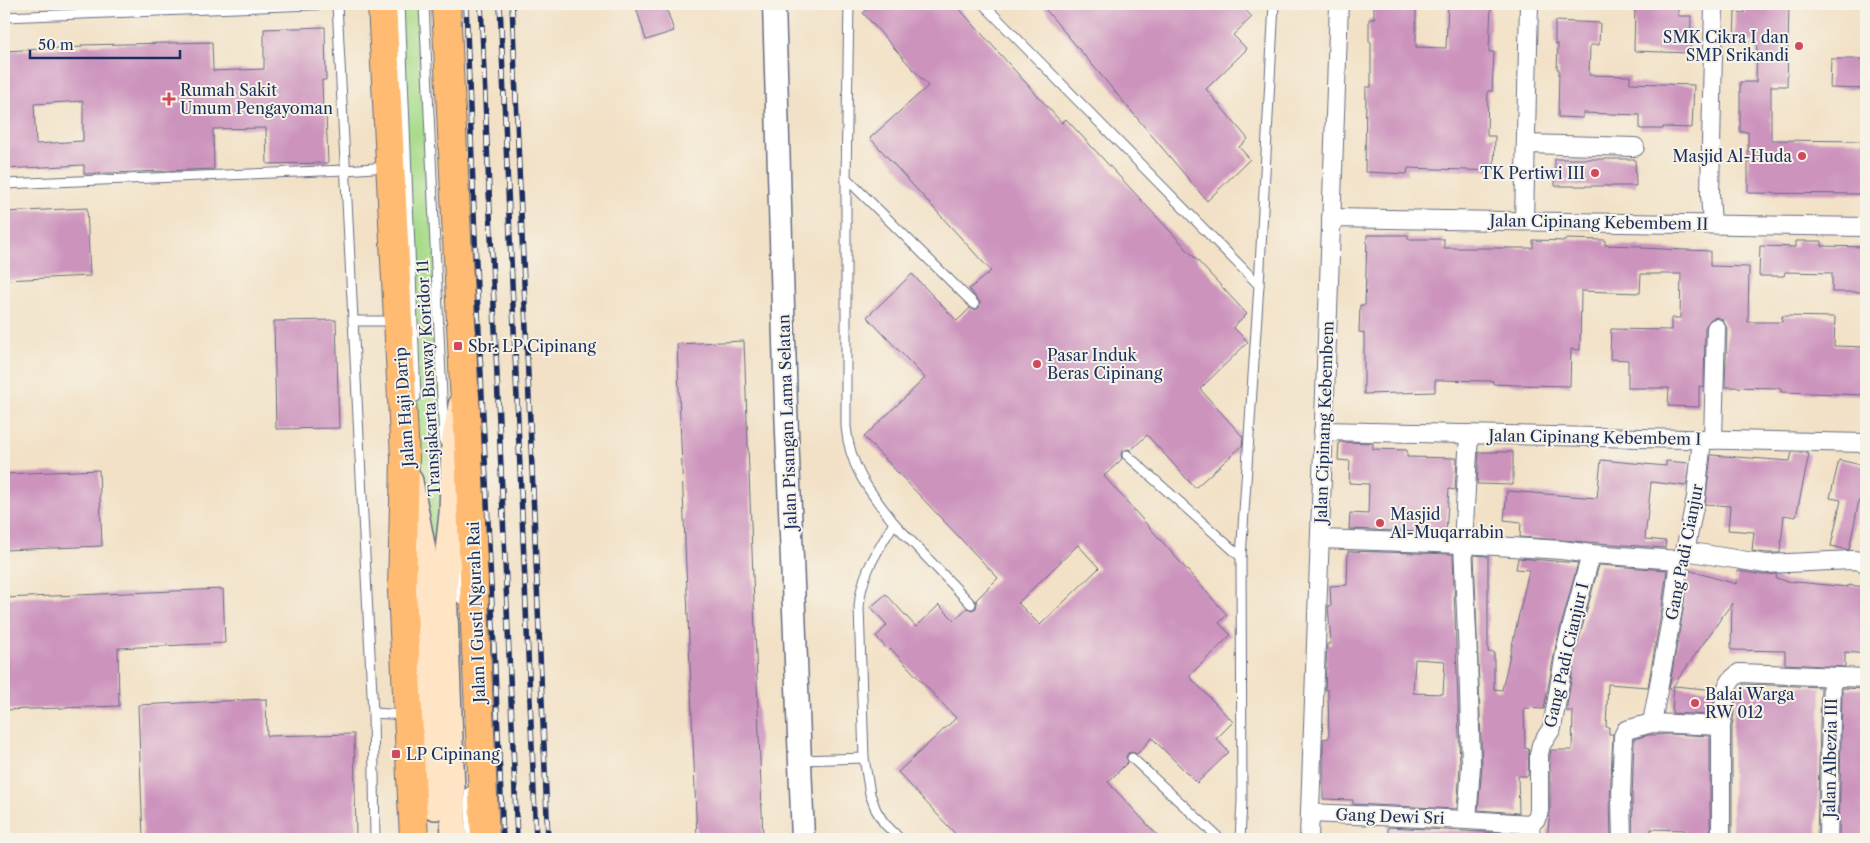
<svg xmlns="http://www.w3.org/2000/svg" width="1870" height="843" font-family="'Libre Caslon Text',serif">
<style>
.green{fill:#a8dc8b;stroke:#628674}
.building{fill:#cc93bd;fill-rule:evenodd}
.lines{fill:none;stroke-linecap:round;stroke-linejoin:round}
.service-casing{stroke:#666d82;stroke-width:11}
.minor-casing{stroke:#666d82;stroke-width:20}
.tertiary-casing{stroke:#666d82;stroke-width:25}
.secondary-casing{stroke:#666d82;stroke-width:28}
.primary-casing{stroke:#666d82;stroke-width:30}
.service{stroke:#fff;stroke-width:9}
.minor{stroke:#fff;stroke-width:18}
.tertiary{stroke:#fff;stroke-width:22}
.secondary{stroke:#ffe4c6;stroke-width:25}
.primary{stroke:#febb71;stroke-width:28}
.rail-casing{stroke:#1b2f5e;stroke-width:5.5}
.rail{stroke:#f7f3e8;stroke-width:4;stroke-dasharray:11;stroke-linecap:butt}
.poi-dot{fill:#d1495b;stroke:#f7f3e8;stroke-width:2}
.labels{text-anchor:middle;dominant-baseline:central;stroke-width:4;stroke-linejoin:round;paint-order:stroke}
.poi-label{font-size:16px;fill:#1b2f5e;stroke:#f7f3e8;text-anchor:start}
.street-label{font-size:16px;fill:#1b2f5e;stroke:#f7f3e8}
</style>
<rect width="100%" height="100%" fill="#f7f3e8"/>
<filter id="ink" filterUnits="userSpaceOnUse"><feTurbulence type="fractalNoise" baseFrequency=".02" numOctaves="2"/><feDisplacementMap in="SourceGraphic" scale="10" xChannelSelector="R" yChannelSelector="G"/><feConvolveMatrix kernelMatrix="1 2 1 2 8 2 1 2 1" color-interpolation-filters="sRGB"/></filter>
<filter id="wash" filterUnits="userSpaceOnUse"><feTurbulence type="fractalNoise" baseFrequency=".0096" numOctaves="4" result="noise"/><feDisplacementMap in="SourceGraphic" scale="20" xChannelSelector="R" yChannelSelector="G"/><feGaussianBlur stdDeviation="1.12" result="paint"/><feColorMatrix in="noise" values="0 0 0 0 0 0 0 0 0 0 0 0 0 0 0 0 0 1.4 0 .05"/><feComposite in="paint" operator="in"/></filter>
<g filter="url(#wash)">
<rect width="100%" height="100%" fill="#f2e1c6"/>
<path class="green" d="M399 4H424L446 480 436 564 416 503Z"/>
<g id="blocks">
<g class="building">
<path d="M635 4H665L674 31 646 40Z"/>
<path d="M873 4H955L1062 123 1066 119 1247 314 1233 327 1248 342 1200 389 1243 437 1242 446 1195 488 1147 435 1131 450 1128 449 1123 451 1121 454 1122 459 1104 476 1227 615 1219 623 1231 635 1189 676 1233 722 1216 739 1229 752 1197 783 1152 738 1137 754 1133 752 1128 753 1126 757 1128 762 1108 782 1161 839H960L898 772 956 718 891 649 889 651 876 637 887 625 871 607 886 594 916 627 939 605 954 620 967 608 972 610 976 608 977 603 976 600 998 578 864 437 925 378 867 317 912 274 957 321 970 308 975 310 979 308 980 302 969 289 991 271 870 138 928 86 863 13ZM1078 545 1099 568 1040 625 1018 603Z"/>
<path d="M1041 4H1240L1252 17 1233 35 1247 49 1206 89 1248 139 1239 147 1250 159 1207 201Z"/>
<path d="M1374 4H1416V47L1446 48 1448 4H1491L1489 52H1494L1492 91H1488L1487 136H1495L1494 171 1408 168 1407 174 1365 172 1366 87H1371V42H1369V19H1374Z"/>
<path d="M1635 4H1678V16H1691L1690 53 1634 51Z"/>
<path d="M1745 4H1789L1787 86H1771V140L1866 141V194L1748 193V132H1740V82H1756L1757 42H1734L1735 12 1745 13Z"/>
<path d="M1555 21 1600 23 1599 45H1590L1589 75 1630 76V83L1694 85 1692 128 1663 127V129H1640V115L1583 113V118L1558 117 1559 69H1557L1558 44H1555Z"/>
<path d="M325 27 326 80H322L323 113H326L328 163 267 164 266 128 213 129 214 169 84 174V165L4 169V51L82 47 81 45 212 42 213 71 264 69V29ZM83 101V141L36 144 34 104Z"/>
<path d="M1831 59H1866V89L1830 88Z"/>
<path d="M1555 159H1635L1636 186H1555Z"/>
<path d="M87 208 90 276 4 280V212Z"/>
<path d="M1367 235H1408V239H1444V248H1533V240L1566 241V239L1605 240V245L1641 246V248L1710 251V266L1749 267 1748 322H1782V316L1835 317 1834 346 1866 347V395L1781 392V388L1725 387 1727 328 1722 319 1717 317 1711 319 1705 327 1704 387 1699 386V407L1668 406 1669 388H1628V360L1610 359 1611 329 1671 330V318H1680L1681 274H1641L1640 293 1581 291 1580 350 1571 349 1570 386 1518 385 1493 384V381L1435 380V392L1364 394V333L1359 332 1360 305H1365Z"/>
<path d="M1796 241H1822V246L1866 247 1865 292H1832V273L1785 272 1784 276H1759L1760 246 1796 247Z"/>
<path d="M336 320 339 428 276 429 274 321Z"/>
<path d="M744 341 763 839H697L677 344Z"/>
<path d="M1339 442 1373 443V449L1407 450V457L1457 458 1455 490 1449 489 1446 533 1349 529 1350 513 1368 514 1369 484 1349 483 1350 461 1338 460Z"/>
<path d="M1479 452H1513V485L1477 484Z"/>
<path d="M1792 452 1809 454 1796 517 1784 515 1780 553H1767L1752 551 1754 532 1728 530 1730 506 1705 504 1711 455 1790 461Z"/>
<path d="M1601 460 1666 466V461L1689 463 1686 486 1651 482 1645 539 1666 541 1665 548 1520 537 1521 522 1504 520 1507 491 1597 498Z"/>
<path d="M1839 460 1866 466V501L1859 500 1849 550 1831 546 1841 500 1830 498Z"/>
<path d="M99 470 102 546 4 550V474Z"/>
<path d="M1348 551 1453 554 1460 766 1457 809 1353 804V800L1323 799V739L1329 738 1328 690H1325L1327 644H1331L1328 606H1331L1330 586 1347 585ZM1415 659 1445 661 1443 694 1413 693Z"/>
<path d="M1474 555 1488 556V652H1494V689L1502 690 1529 570 1516 569 1518 558 1578 563 1556 645 1544 709 1524 708 1525 748 1529 749 1528 776H1518L1519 813 1478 810 1482 766Z"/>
<path d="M1599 565 1667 570 1662 607 1648 687 1608 684 1606 727H1609V734H1613L1610 800 1611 839H1547L1550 812V755L1551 750H1572L1573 711H1566L1576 650Z"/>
<path d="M1688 570 1736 584 1737 571 1765 575 1777 574 1776 578 1786 581 1848 587V585L1866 587V654L1845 652V667L1785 664V651L1731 650 1732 603 1671 689H1669L1683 611Z"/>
<path d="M223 589 225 643 118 648 119 706 4 710V598Z"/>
<path d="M1743 684 1821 687 1817 839H1732V727L1737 692H1743Z"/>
<path d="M1674 686 1716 690 1712 715 1672 713Z"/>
<path d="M1842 688 1865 689 1863 733 1866 734V839H1839Z"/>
<path d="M266 699 267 736 354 734 356 839H143L138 705Z"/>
<path d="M1670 734 1710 736V839H1685V830L1651 829 1650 839H1633L1632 800 1634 739 1649 735Z"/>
<path d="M1388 827 1519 834V839H1388Z"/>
</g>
</g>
</g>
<g filter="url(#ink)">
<use href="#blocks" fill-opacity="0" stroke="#666d82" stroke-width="1"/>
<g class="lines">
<g class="service-casing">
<g id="service">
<path d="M337 4 373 713 375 839"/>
<path d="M400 4 416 397"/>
<path d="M424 4 444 441"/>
<path d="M849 4 846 178V427C850 468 869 491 894 523 878 551 861 573 859 607L864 758 870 794 876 810 884 823 900 839"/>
<path d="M983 4 1259 285 1274 4"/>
<path d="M4 17 337 4"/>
<path d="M846 178 974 304"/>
<path d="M4 184 345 170 388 167"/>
<path d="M353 321H395"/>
<path d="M1127 455 1241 557"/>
<path d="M894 523 971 604"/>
<path d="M458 558 461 599"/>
<path d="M373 713 406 715"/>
<path d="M1132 758 1220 839"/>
<path d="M800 760 864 758"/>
<path d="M469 792 471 839"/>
<path d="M1240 839 1242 801 1241 557 1259 285"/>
</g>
</g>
<g class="minor-casing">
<g id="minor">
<path d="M1526 144 1635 147"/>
<path d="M1331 218 1866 227"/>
<path d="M1524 221 1529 4"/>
<path d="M1712 224 1710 194 1714 4"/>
<path d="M1323 431 1866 443"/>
<path d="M1713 440 1716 328"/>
<path d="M1320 539 1463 544 1562 550 1591 554"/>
<path d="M1685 551 1766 564 1852 560 1862 561 1866 564"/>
<path d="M1652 723 1673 609 1679 560 1685 551 1696 497 1702 439"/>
<path d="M1310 813 1467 820 1530 824"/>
<path d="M1467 820 1471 766 1468 656 1463 544 1469 434"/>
<path d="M1530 824 1536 819 1539 812V754L1541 745 1552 728 1566 648 1591 554 1679 560"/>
<path d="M1530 824 1531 839"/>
<path d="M1309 839 1339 4"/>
<path d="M1622 839 1621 800 1623 736 1626 730 1652 723 1721 726"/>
<path d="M1721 839V726L1727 687 1732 679 1739 673 1866 678"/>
<path d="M1828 839 1832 677"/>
</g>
</g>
<g class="tertiary-casing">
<path id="tertiary" d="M774 4 786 407 803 839"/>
</g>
<g class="secondary-casing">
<g id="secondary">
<path d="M410 481 423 550 435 807"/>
<path d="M454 839 444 589 452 513 454 443 461 405"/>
</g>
</g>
<g class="primary-casing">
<g id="primary">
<path d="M382 4 405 458 402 590 414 839"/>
<path d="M446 4 464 386 468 429 474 573 475 626 485 839"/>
</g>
</g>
<use href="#service" class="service"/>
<use href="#minor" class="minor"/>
<use href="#tertiary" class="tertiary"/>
<use href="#secondary" class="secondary"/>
<use href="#primary" class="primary"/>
<g class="rail-casing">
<g id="rail">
<path d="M466 4 477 290 503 839"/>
<path d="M481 4 517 839"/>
<path d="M500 4 536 839"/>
<path d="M512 4 548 839"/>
</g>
</g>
<use href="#rail" class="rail"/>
</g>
</g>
<g class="poi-dot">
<circle cx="1799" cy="46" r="5"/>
<path d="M166.5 91.5h5v5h5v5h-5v5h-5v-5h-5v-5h5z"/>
<circle cx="1802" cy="156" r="5"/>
<circle cx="1595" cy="173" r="5"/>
<rect x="453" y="341" width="10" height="10" rx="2.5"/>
<circle cx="1037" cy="364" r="5"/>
<circle cx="1380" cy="523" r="5"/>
<circle cx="1695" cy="703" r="5"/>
<rect x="391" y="749" width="10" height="10" rx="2.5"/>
</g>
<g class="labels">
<g class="poi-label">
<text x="1789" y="37" text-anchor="end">SMK Cikra I dan<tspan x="1789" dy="18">SMP Srikandi</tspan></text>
<text x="180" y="90">Rumah Sakit<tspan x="180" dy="18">Umum Pengayoman</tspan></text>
<text x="1792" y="156" text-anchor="end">Masjid Al-Huda</text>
<text x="1585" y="173" text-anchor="end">TK Pertiwi III</text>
<text x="468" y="346">Sbr. LP Cipinang</text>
<text x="1047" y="355">Pasar Induk<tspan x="1047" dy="18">Beras Cipinang</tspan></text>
<text x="1390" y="514">Masjid<tspan x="1390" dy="18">Al-Muqarrabin</tspan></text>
<text x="1705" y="694">Balai Warga<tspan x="1705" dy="18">RW 012</tspan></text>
<text x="406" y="754">LP Cipinang</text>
</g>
<g class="street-label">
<text transform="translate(1599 222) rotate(1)">Jalan Cipinang Kebembem II</text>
<text transform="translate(428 378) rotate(-93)">Transjakarta Busway Koridor 11</text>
<text transform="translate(404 407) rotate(-94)">Jalan Haji Darip</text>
<text transform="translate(787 422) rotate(-92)">Jalan Pisangan Lama Selatan</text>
<text transform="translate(1324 422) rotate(-88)">Jalan Cipinang Kebembem</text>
<text transform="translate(1595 437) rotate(1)">Jalan Cipinang Kebembem I</text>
<text transform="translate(1684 552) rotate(-79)">Gang Padi Cianjur</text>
<text transform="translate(476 612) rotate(-92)">Jalan I Gusti Ngurah Rai</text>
<text transform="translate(1566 655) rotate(-77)">Gang Padi Cianjur I</text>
<text transform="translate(1830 758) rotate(-89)">Jalan Albezia III</text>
<text transform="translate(1390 816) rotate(2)">Gang Dewi Sri</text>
</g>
</g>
<rect width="1870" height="843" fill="none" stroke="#f7f3e8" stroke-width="20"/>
<path d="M30 50v8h150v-8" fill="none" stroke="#1b2f5e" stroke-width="2.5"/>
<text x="38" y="50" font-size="15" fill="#1b2f5e" stroke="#f7f3e8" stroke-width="4" paint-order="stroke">50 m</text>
</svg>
